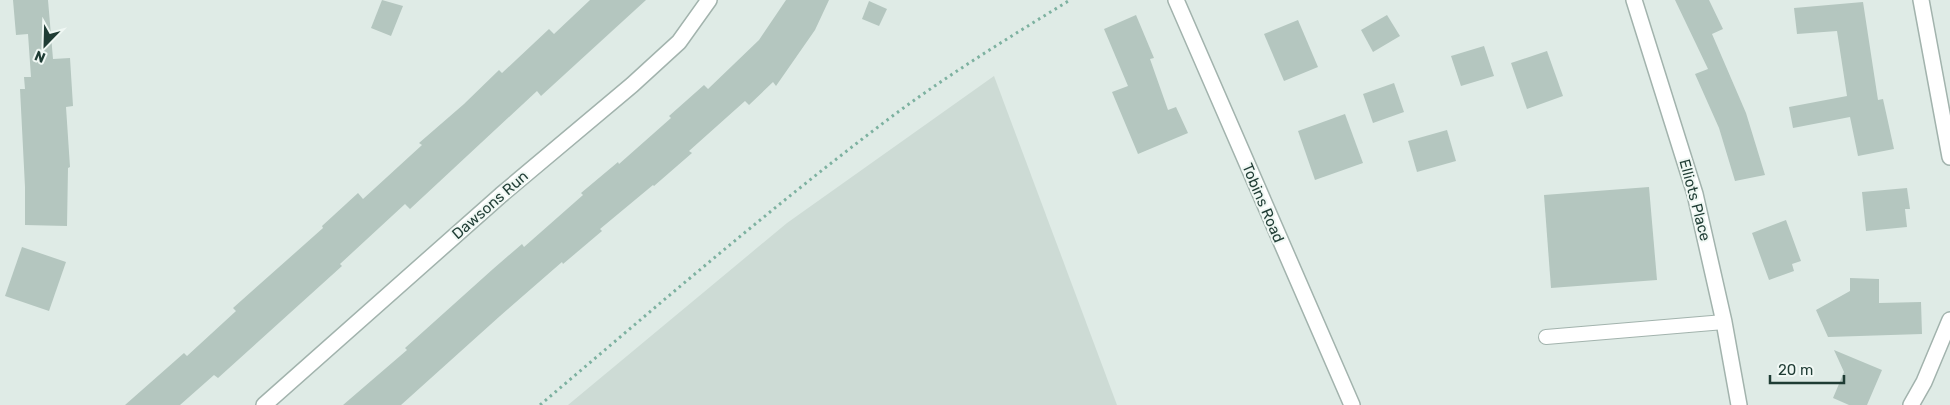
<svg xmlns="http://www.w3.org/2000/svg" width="1950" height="405" font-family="Rubik,sans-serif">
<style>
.built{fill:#cddbd5}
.building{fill:#b4c6bf}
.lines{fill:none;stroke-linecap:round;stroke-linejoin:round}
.lane-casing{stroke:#a2b3ad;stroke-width:16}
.street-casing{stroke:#a2b3ad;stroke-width:18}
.path{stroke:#7db1a0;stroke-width:3;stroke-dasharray:2.5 4;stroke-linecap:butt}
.lane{stroke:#fff;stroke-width:14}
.street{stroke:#fff;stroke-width:15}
.labels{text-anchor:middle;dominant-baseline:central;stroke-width:4;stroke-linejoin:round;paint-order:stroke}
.street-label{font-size:15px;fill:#1f3c34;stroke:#f0f8f4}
</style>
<rect width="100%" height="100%" fill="#dfebe6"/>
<path class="built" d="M994 76 1117 405H568L787 223Z"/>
<g class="building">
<path d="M13 0H48L53 59 70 58 73 106 66 107 70 167 68 168 67 226 25 225V187L20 89H25L24 77H31L28 34 16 35Z"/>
<path d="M382 0 403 6 391 36 371 28Z"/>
<path d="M590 0H646L541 96 537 91 410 209 405 204 340 264 342 266 218 378 214 375 180 405H125L184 353 187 356 236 311 233 308 323 228 322 226 358 193 363 199 422 145 419 143 464 104 499 70 502 73 549 29 554 34Z"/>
<path d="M786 0H829L815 30 776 86 773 82 749 105 745 101 689 151 692 153 654 186 653 185 600 229 602 231 563 264 562 262 500 316 401 405H343L407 350 405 348 493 269 522 244 524 247 583 195 581 193 618 162 619 164 671 118 669 116 704 85 708 89 759 40Z"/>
<path d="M1675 0H1709L1723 29 1712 34 1746 113 1765 175 1735 181 1719 128 1695 74 1708 69Z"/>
<path d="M869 1 887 9 879 26 862 19Z"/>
<path d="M1863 2 1878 100 1883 99 1894 149 1858 156 1850 117 1793 128 1789 107 1847 96 1837 31 1797 34 1794 8Z"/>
<path d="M1136 15 1154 58 1150 59 1168 110 1176 107 1188 133 1138 154 1112 92 1128 86 1104 29Z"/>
<path d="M1387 15 1400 36 1373 52 1361 30Z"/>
<path d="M1298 20 1318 67 1284 81 1264 34Z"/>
<path d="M1484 46 1494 76 1461 86 1451 56Z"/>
<path d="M1547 51 1563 96 1527 109 1511 63Z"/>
<path d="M1394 83 1404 112 1373 123 1363 94Z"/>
<path d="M1345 114 1363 163 1315 180 1298 131Z"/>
<path d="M1447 130 1456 161 1417 172 1408 141Z"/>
<path d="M1649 187 1657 280 1551 288 1544 195Z"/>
<path d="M1907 188 1910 209H1905L1907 227 1866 231 1862 192Z"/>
<path d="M1786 220 1801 261 1792 264 1794 271 1769 280 1752 233Z"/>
<path d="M22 247 66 262 49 311 5 296Z"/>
<path d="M1850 278 1879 279V303L1921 302 1922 334 1828 337 1816 310 1850 291Z"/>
<path d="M1834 350 1882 370 1867 405H1849L1833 398 1844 372Z"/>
</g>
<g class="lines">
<g class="lane-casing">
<path id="lane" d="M1546 337 1724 322"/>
</g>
<g class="street-casing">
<g id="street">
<path d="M1176 0 1352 405"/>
<path d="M1634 0 1695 194 1724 322 1739 405"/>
<path d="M1921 0 1950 157"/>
<path d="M264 405 501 195 632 85 679 42 709 0"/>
<path d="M1911 405 1924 382 1950 320"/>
</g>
</g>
<path class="path" d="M540 405C651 311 762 215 878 127 939 80 1005 40 1070 0"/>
<use href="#lane" class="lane"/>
<use href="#street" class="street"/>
</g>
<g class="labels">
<g class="street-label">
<text transform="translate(1695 200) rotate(75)">Elliots Place</text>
<text transform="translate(1263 203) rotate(67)">Tobins Road</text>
<text transform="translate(490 205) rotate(-41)">Dawsons Run</text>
</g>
</g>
<g transform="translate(45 45) rotate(203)" stroke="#f0f8f4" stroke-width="4" paint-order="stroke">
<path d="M0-4L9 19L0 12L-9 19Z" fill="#1f3c34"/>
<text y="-8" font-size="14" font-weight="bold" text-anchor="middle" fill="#1f3c34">N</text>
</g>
<path d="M1770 375v8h74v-8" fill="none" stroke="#1f3c34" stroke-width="2.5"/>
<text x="1778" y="375" font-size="15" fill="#1f3c34" stroke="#f0f8f4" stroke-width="4" paint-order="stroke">20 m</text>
</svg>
